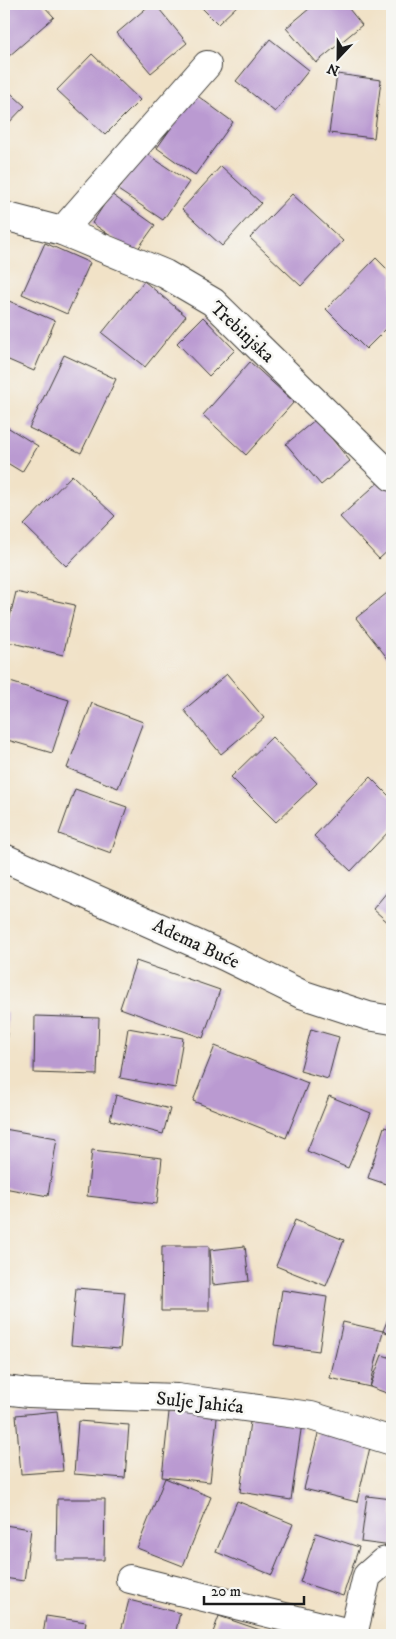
<svg xmlns="http://www.w3.org/2000/svg" width="396" height="1639" font-family="'IM FELL DW Pica',serif">
<style>
.building{fill:#ba9ad1}
.lines{fill:none;stroke-linecap:round;stroke-linejoin:round}
.minor-casing{stroke:#3c3a36;stroke-width:30}
.tertiary-casing{stroke:#3c3a36;stroke-width:30}
.minor{stroke:#fff;stroke-width:28}
.tertiary{stroke:#fff;stroke-width:28}
.labels{text-anchor:middle;dominant-baseline:central;stroke-width:5;stroke-linejoin:round;paint-order:stroke}
.street-label{font-size:19px;fill:#1c1c1c;stroke:#f6f6f2}
</style>
<rect width="100%" height="100%" fill="#f6f6f2"/>
<filter id="ink" filterUnits="userSpaceOnUse"><feTurbulence type="fractalNoise" baseFrequency=".02" numOctaves="2"/><feDisplacementMap in="SourceGraphic" scale="10" xChannelSelector="R" yChannelSelector="G"/><feConvolveMatrix kernelMatrix="1 2 1 2 8 2 1 2 1" color-interpolation-filters="sRGB"/></filter>
<filter id="wash" filterUnits="userSpaceOnUse"><feTurbulence type="fractalNoise" baseFrequency=".0096" numOctaves="4" result="noise"/><feDisplacementMap in="SourceGraphic" scale="20" xChannelSelector="R" yChannelSelector="G"/><feGaussianBlur stdDeviation="1.12" result="paint"/><feColorMatrix in="noise" values="0 0 0 0 0 0 0 0 0 0 0 0 0 0 0 0 0 1.4 0 .05"/><feComposite in="paint" operator="in"/></filter>
<g filter="url(#wash)">
<rect width="100%" height="100%" fill="#f1e2c7"/>
<g id="blocks">
<g class="building">
<path d="M4 4H42L54 17 9 56 4 50Z"/>
<path d="M151 4H155L187 43 151 73 117 33Z"/>
<path d="M198 4H239L218 24Z"/>
<path d="M315 4H345L362 25 316 63 286 28Z"/>
<path d="M270 39 309 70 275 112 236 81Z"/>
<path d="M92 54 140 100 105 135 57 90Z"/>
<path d="M337 74 381 80 374 138 329 133Z"/>
<path d="M4 87 25 106 4 128Z"/>
<path d="M195 94 233 122 195 175 157 148Z"/>
<path d="M391 143H392V162H389Z"/>
<path d="M144 152 189 182 163 220 118 190Z"/>
<path d="M221 166 261 203 222 246 182 209Z"/>
<path d="M111 194 155 225 135 253 92 223Z"/>
<path d="M292 194 343 241 301 286 250 238Z"/>
<path d="M45 243 90 263 67 314 22 294Z"/>
<path d="M376 258 392 274V323L366 349 326 309Z"/>
<path d="M144 281 186 316 145 367 102 333Z"/>
<path d="M9 301 55 321 34 371 4 358V312Z"/>
<path d="M203 317 235 350 209 376 177 343Z"/>
<path d="M64 355 116 379 81 453 29 428Z"/>
<path d="M250 362 294 402 246 455 203 415Z"/>
<path d="M316 419 350 461 321 485 286 444Z"/>
<path d="M4 425 38 446 22 472 4 461Z"/>
<path d="M72 475 115 516 66 566 24 525Z"/>
<path d="M382 479 392 490V547L379 559 340 517Z"/>
<path d="M392 589V664L356 618Z"/>
<path d="M16 592 75 605 63 655 4 641Z"/>
<path d="M227 674 264 718 221 754 184 710Z"/>
<path d="M10 682 69 700 52 753 4 739V701Z"/>
<path d="M92 703 143 722 118 788 67 768Z"/>
<path d="M272 737 317 783 276 822 231 777Z"/>
<path d="M370 777 392 799V828L351 871 314 836Z"/>
<path d="M75 789 127 807 111 853 59 834Z"/>
<path d="M392 886V926L373 909Z"/>
<path d="M136 961 220 990 203 1038 120 1008Z"/>
<path d="M4 1012H8L5 1075H4Z"/>
<path d="M35 1016 99 1018 97 1075 34 1073Z"/>
<path d="M128 1028 183 1038 175 1088 120 1078Z"/>
<path d="M311 1029 339 1037 328 1079 300 1071Z"/>
<path d="M215 1046 308 1083 286 1138 193 1101Z"/>
<path d="M116 1095 170 1109 163 1134 110 1120Z"/>
<path d="M329 1096 371 1113 348 1168 307 1151Z"/>
<path d="M384 1127 392 1129V1186L368 1178Z"/>
<path d="M4 1129 57 1138 48 1196 4 1188Z"/>
<path d="M92 1150 162 1158 157 1204 87 1196Z"/>
<path d="M295 1220 344 1240 326 1286 276 1266Z"/>
<path d="M162 1246H209V1311H161Z"/>
<path d="M245 1246 249 1281 213 1285 210 1250Z"/>
<path d="M76 1288 125 1292 120 1349 71 1345Z"/>
<path d="M282 1290 327 1297 319 1351 274 1345Z"/>
<path d="M392 1309V1335L383 1331 370 1387 330 1378 343 1322 383 1331Z"/>
<path d="M382 1355 392 1358V1395L370 1387Z"/>
<path d="M170 1403 218 1409 210 1482 162 1477Z"/>
<path d="M57 1411 63 1471 21 1474 16 1415Z"/>
<path d="M251 1415 302 1423 291 1500 240 1492Z"/>
<path d="M78 1421 129 1425 125 1478 74 1474Z"/>
<path d="M320 1426 372 1439 357 1502 304 1489Z"/>
<path d="M165 1478 211 1497 183 1566 137 1548Z"/>
<path d="M367 1496 392 1499V1546L361 1542Z"/>
<path d="M57 1499H105L104 1560H56Z"/>
<path d="M237 1501 293 1524 272 1575 216 1552Z"/>
<path d="M4 1525 31 1529 24 1581 4 1578Z"/>
<path d="M316 1533 359 1547 343 1596 300 1582Z"/>
<path d="M129 1600 180 1613 175 1635H120Z"/>
<path d="M46 1616 86 1622 84 1635H43Z"/>
<path d="M219 1616 275 1635H212Z"/>
</g>
</g>
</g>
<g filter="url(#ink)">
<use href="#blocks" fill-opacity="0" stroke="#3c3a36" stroke-width="1"/>
<g class="lines">
<g class="minor-casing">
<g id="minor">
<path d="M4 216 62 231 165 274 213 302 392 477"/>
<path d="M62 231 207 65"/>
<path d="M4 1390 29 1393 177 1398 311 1416 392 1441"/>
<path d="M130 1579 354 1634"/>
<path d="M353 1635 367 1576 383 1562 392 1560"/>
</g>
</g>
<g class="tertiary-casing">
<path id="tertiary" d="M4 858 226 957 301 994 368 1016 392 1020"/>
</g>
<use href="#minor" class="minor"/>
<use href="#tertiary" class="tertiary"/>
</g>
</g>
<g class="labels">
<g class="street-label">
<text transform="translate(242 332) rotate(43)">Trebinjska</text>
<text transform="translate(196 944) rotate(25)">Adema Buće</text>
<text transform="translate(200 1403) rotate(6)">Sulje Jahića</text>
</g>
</g>
<rect width="396" height="1639" fill="none" stroke="#f6f6f2" stroke-width="20"/>
<g transform="translate(338 58) rotate(202)" stroke="#f6f6f2" stroke-width="4" paint-order="stroke">
<path d="M0-4L9 19L0 12L-9 19Z" fill="#1c1c1c"/>
<text y="-8" font-size="14" font-weight="bold" text-anchor="middle" fill="#1c1c1c">N</text>
</g>
<path d="M204 1596v8h100v-8" fill="none" stroke="#1c1c1c" stroke-width="2.5"/>
<text x="211" y="1596" font-size="15" fill="#1c1c1c" stroke="#f6f6f2" stroke-width="4" paint-order="stroke">20 m</text>
</svg>
